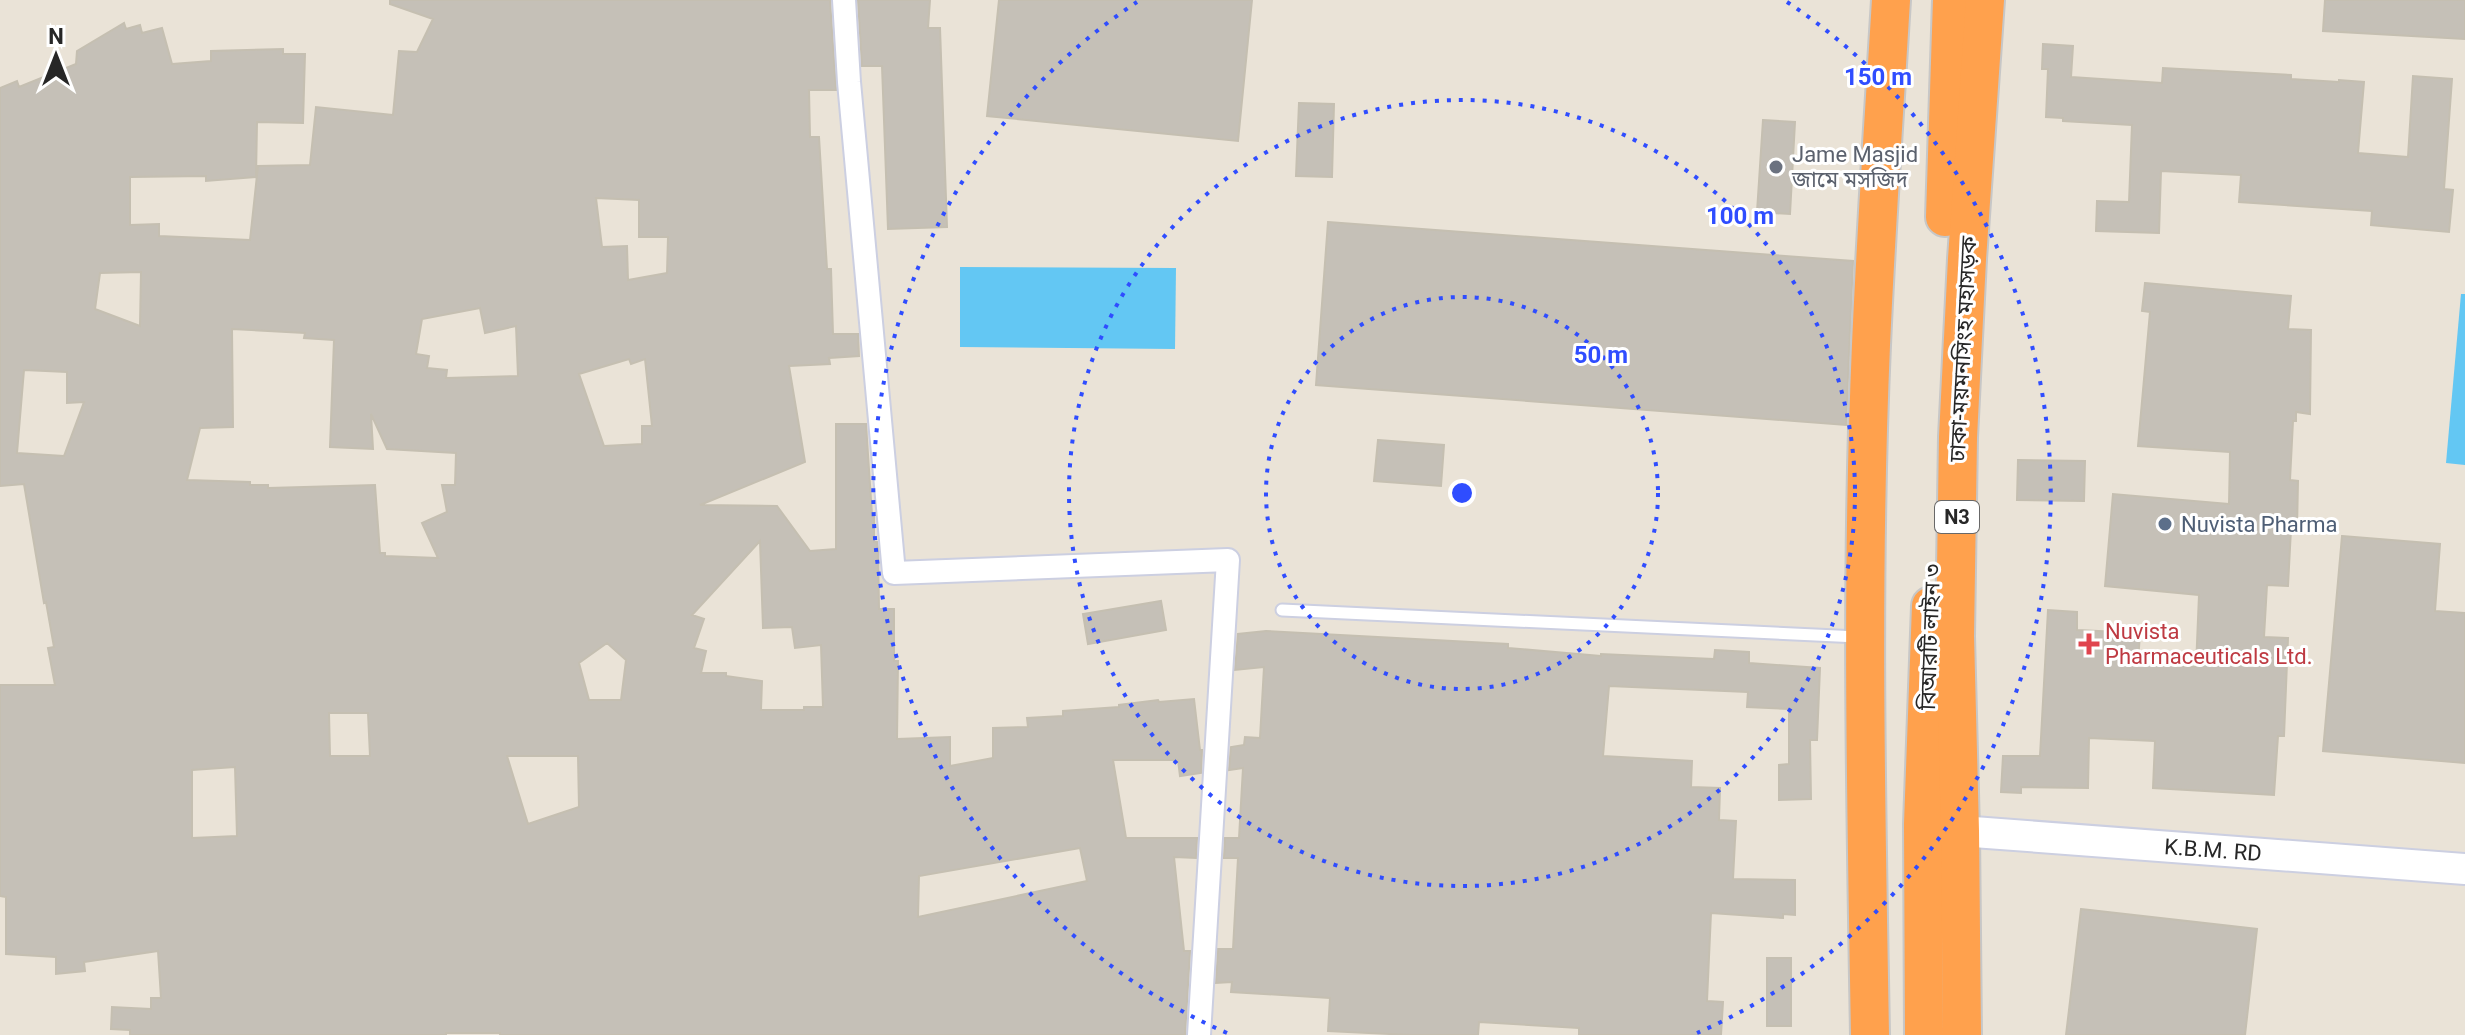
<svg xmlns="http://www.w3.org/2000/svg" width="2465" height="1035" font-family="Roboto,'Noto Sans Bengali',sans-serif">
<style>
.water{fill:#63c7f3}
.building{fill:#c5c0b7;stroke:#c5bfb1;stroke-width:2;fill-rule:evenodd}
.lines{fill:none;stroke-linecap:round;stroke-linejoin:round}
.lane-casing{stroke:#cccfe1;stroke-width:15}
.street-casing{stroke:#cccfe1;stroke-width:26}
.secondary-casing{stroke:#cccfe1;stroke-width:34}
.highway-casing{stroke:#c7c7c7;stroke-width:42}
.lane{stroke:#fff;stroke-width:11}
.street{stroke:#fff;stroke-width:22}
.secondary{stroke:#fff;stroke-width:30}
.highway{stroke:#ffa14d;stroke-width:38}
.ring{fill:none;stroke:#2f4dff;stroke-width:4;stroke-dasharray:4 8}
.worship-dot{fill:#6b7280;stroke:#fff;stroke-width:3}
.service-dot{fill:#5c6f8a;stroke:#fff;stroke-width:3}
.health-dot{fill:#e0444e;stroke:#fff;stroke-width:3}
.labels{text-anchor:middle;dominant-baseline:central;stroke-width:6;stroke-linejoin:round;paint-order:stroke}
.shield{fill:#fff;stroke:#686868;stroke-width:2}
.shield-label{font-size:20px;font-weight:bold;fill:#272727}
.worship-label{font-size:22px;fill:#5b616d;stroke:#fff;text-anchor:start}
.street-label{font-size:22px;fill:#272727;stroke:#fff}
.service-label{font-size:22px;fill:#4e5e75;stroke:#fff;text-anchor:start}
.health-label{font-size:22px;fill:#be3a42;stroke:#fff;text-anchor:start}
.centre{fill:#2f4dff;stroke:#fff;stroke-width:4}
.ring-label{font-size:24px;text-anchor:middle;font-weight:bold;fill:#2f4dff;stroke:#fff;stroke-width:6;stroke-linejoin:round;paint-order:stroke}
</style>
<rect width="100%" height="100%" fill="#eae3d7"/>
<g class="water">
<path d="M960 267 1176 268 1175 349 960 347Z"/>
<path d="M2461 294H2465V465L2446 463Z"/>
</g>
<g class="building">
<path d="M390 0H830L836 90H809L810 137H819L827 269H831L833 334H858L859 356 829 358 830 364 789 366 805 462 700 505 777 506 810 551 836 549V424H866L872 515H874V542H877L878 549 879 609H894V661H898L897 739 950 737V766L993 758V728L1028 727 1027 718 1063 716V711L1119 707V705L1158 700 1159 702 1194 699 1200 750H1202L1201 773 1180 776 1178 760H1113L1126 838H1197L1196 858 1174 857 1184 951H1190L1185 1035H500V1033H446V1035H130V1030L111 1029 112 1007 151 1009V998H161L158 951 84 962 85 971 56 974V957L6 954V897L0 896V685H55L48 648 54 647 46 602 44 603 24 484 0 486V88L17 81 19 87 76 64 77 51 124 23 126 29 140 25 142 33 162 28 172 64 211 61V51L283 49V54H305L303 123 257 122 256 177 206 181V176L130 177V225L159 224V236L250 240 258 166 310 165 316 107 393 115 399 51 417 52 433 19 390 4ZM596 198 639 200V237H668L667 273 628 280 627 246 602 247ZM141 272 140 326 95 309 100 273ZM480 308 485 333 516 326 518 376 446 378 447 370 427 368 429 356 416 354 422 319ZM232 329 305 333 304 338 334 340 330 447 373 449 371 414 387 449 456 453 455 485H442L447 512 422 523 438 558 385 556V553H380L375 485 268 488V485H250V482L187 480 200 428 233 427ZM629 359 631 364 645 359 652 426H642V444L604 446 579 374ZM24 370 67 372V403L84 402 64 456 17 453ZM760 541 763 628 792 627 795 648 821 645 823 707H804V710H761L762 681 726 676V673H701L706 651 694 648 704 619 692 615ZM607 643 626 660 621 700H589L579 663ZM329 713H368L370 756H330ZM507 756H578L579 807 528 824ZM235 767 237 836 192 838V770ZM1080 848 1087 881 918 917 919 876Z"/>
<path d="M858 0H930L928 28H940L947 227 888 229 882 66H862Z"/>
<path d="M999 0H1252L1238 141 987 116Z"/>
<path d="M2325 0H2465V39L2323 31Z"/>
<path d="M2043 44 2073 46 2071 77 2162 83 2163 68 2291 75V79L2339 82V80L2364 82 2358 153 2408 157 2413 76 2452 79 2444 189 2453 190 2449 232 2371 225 2372 211 2239 202 2241 175 2161 171 2159 233 2096 231 2097 201 2129 202 2132 125 2063 121V118L2046 117 2048 69H2042Z"/>
<path d="M1299 103 1334 104 1332 177 1296 176Z"/>
<path d="M1763 120 1795 122 1790 214 1757 212Z"/>
<path d="M1328 222 1853 261 1846 425 1316 385Z"/>
<path d="M2145 283 2291 296 2288 329 2311 330 2310 414 2296 412V421H2293L2290 480 2298 481 2297 529H2291L2288 586 2267 585 2264 637 2288 638 2284 736H2278L2274 795 2153 788 2155 741 2089 738 2088 788 2021 787V793L2001 792 2003 756H2040L2048 610 2077 612V630L2140 633 2138 663 2196 667 2199 595 2105 586 2113 494 2229 504 2230 452 2138 446 2150 312 2142 311Z"/>
<path d="M1378 440 1444 445 1441 486 1374 481Z"/>
<path d="M2018 460 2085 461 2084 501 2017 500Z"/>
<path d="M2342 536 2440 544 2435 611 2465 613V763L2323 751Z"/>
<path d="M1161 601 1166 630 1088 644 1083 614Z"/>
<path d="M1266 631 1508 644V648L1601 656V654L1714 659 1715 650 1749 652V663L1820 668 1817 740H1810L1811 799 1779 800V765L1789 764V709L1747 707 1748 692 1609 686 1603 756 1692 761 1691 787 1720 788 1719 820 1736 821 1733 879 1795 880V915L1783 914V918L1711 913 1707 1001 1723 1002 1721 1035H1579V1028L1479 1022 1478 1035H1410L1328 1031 1330 998 1231 992 1232 982 1216 983 1218 949H1233L1238 858H1224L1225 838H1239L1243 768 1229 770 1231 747 1244 745 1245 737 1260 738 1264 667 1235 670 1238 634Z"/>
<path d="M2081 909 2257 929 2245 1035H2066Z"/>
<rect x="1767" y="958" width="24" height="68"/>
</g>
<g class="lines">
<g class="lane-casing">
<path id="lane" d="M1282 610 1858 637"/>
</g>
<g class="street-casing">
<path id="street" d="M844 0 849 82 894 573 1228 560 1199 1035"/>
</g>
<g class="secondary-casing">
<path id="secondary" d="M1960 831 2465 869"/>
</g>
<g class="highway-casing">
<g id="highway">
<path d="M1945 217 1952 0"/>
<path d="M1870 1035C1866 805 1861 574 1871 345 1876 230 1884 115 1891 0"/>
<path d="M1924 1035 1923 824 1931 606"/>
<path d="M1962 1035 1960 831 1955 636 1958 437 1967 259 1985 0"/>
</g>
</g>
<use href="#lane" class="lane"/>
<use href="#street" class="street"/>
<use href="#secondary" class="secondary"/>
<use href="#highway" class="highway"/>
</g>
<g class="ring">
<circle cx="1462" cy="493" r="196"/>
<circle cx="1462" cy="493" r="393"/>
<path d="M1227 1033A589 589 0 0 1 1137 2M1787 2A589 589 0 0 1 1697 1033"/>
</g>
<circle class="worship-dot" cx="1776" cy="167" r="8"/>
<circle class="service-dot" cx="2165" cy="524" r="8"/>
<path class="health-dot" d="M2085 632h8v8h8v8h-8v8h-8v-8h-8v-8h8z"/>
<g class="labels">
<rect class="shield" x="1935" y="501" width="44" height="32" rx="6"/>
<g class="shield-label">
<text x="1957" y="517">N3</text>
</g>
<g class="worship-label">
<text x="1792" y="154">Jame Masjid<tspan x="1792" dy="25">জামে মসজিদ</tspan></text>
</g>
<g class="street-label">
<text transform="translate(1963 349) rotate(-87)">ঢাকা-ময়মনসিংহ মহাসড়ক</text>
<text transform="translate(1930 637) rotate(-88)">বিআরটি লাইন ৩</text>
<text transform="translate(2213 850) rotate(4)">K.B.M. RD</text>
</g>
<g class="service-label">
<text x="2181" y="524">Nuvista Pharma</text>
</g>
<g class="health-label">
<text x="2105" y="631">Nuvista<tspan x="2105" dy="25">Pharmaceuticals Ltd.</tspan></text>
</g>
</g>
<circle cx="1462" cy="493" r="12" class="centre"/>
<g class="ring-label">
<text x="1878" y="85">150 m</text>
<text x="1740" y="224">100 m</text>
<text x="1601" y="363">50 m</text>
</g>
<g transform="translate(56 56)" stroke="#ffffff" stroke-width="6" paint-order="stroke">
<path d="M0-6L14 30L0 20L-14 30Z" fill="#272727"/>
<text y="-12" font-size="22" font-weight="bold" text-anchor="middle" fill="#272727">N</text>
</g>
</svg>
